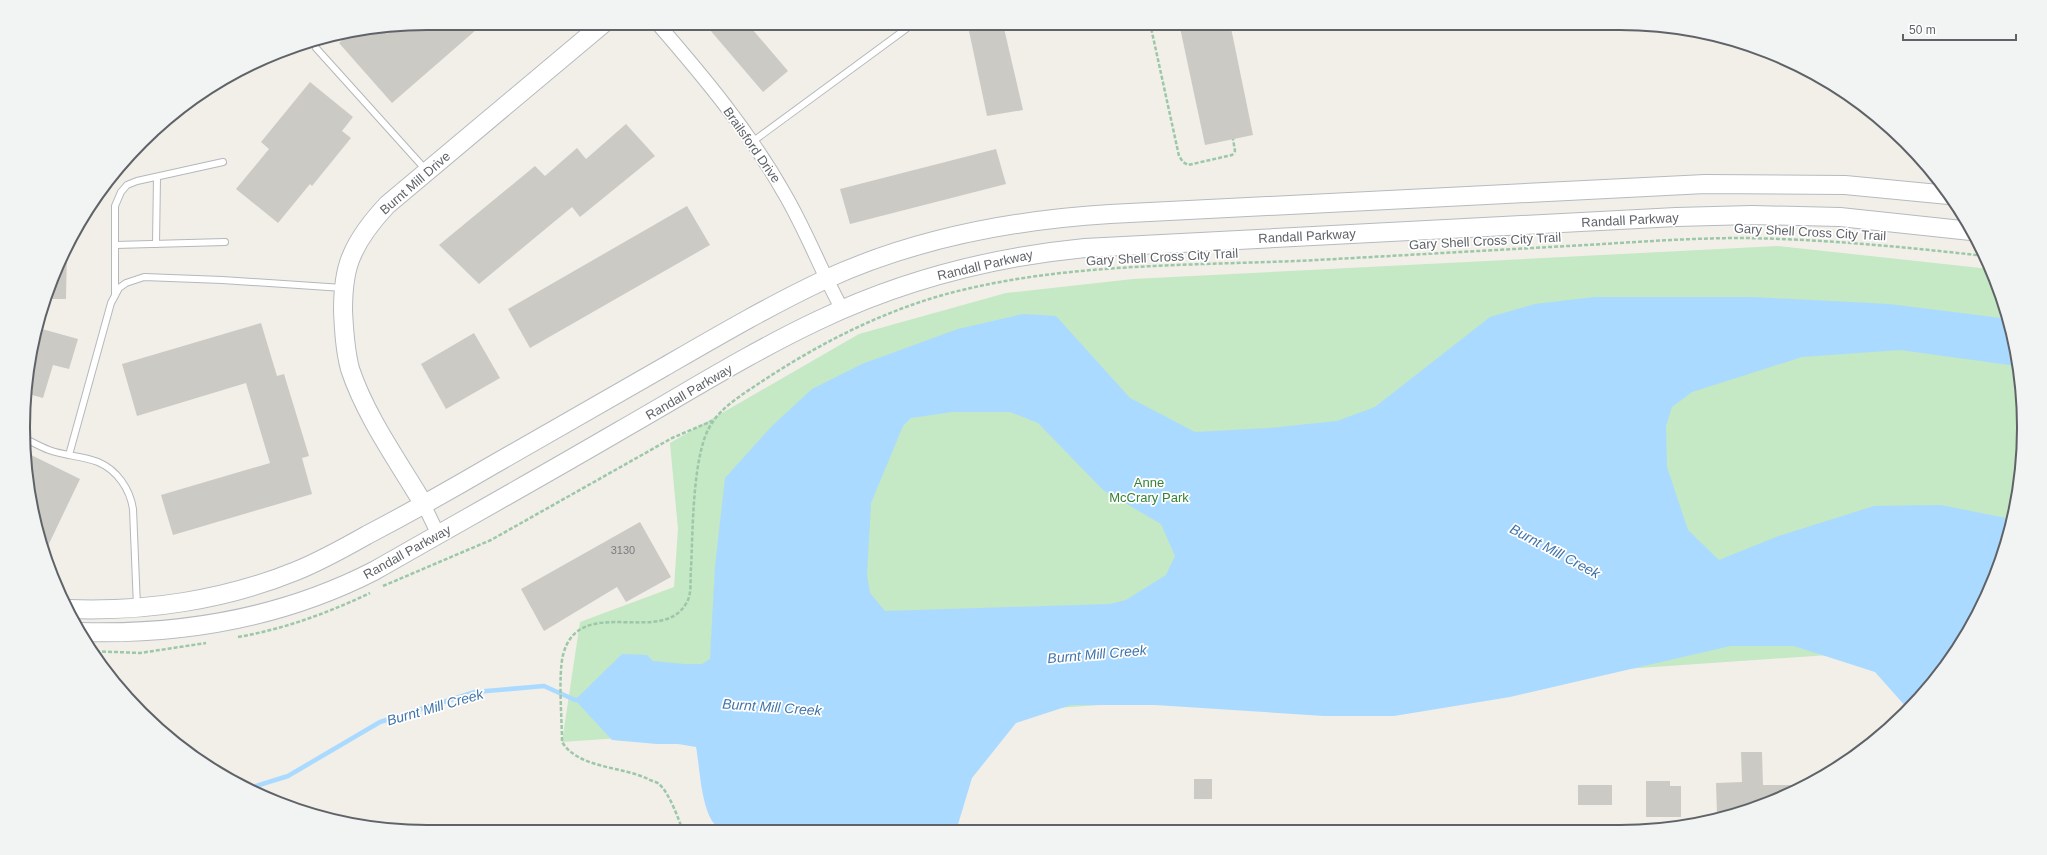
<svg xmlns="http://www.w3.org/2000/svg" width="2047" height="855" font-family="Arial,sans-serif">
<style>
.green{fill:#c5e8c5}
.water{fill:#aadaff;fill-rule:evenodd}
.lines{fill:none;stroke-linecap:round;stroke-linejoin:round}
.stream{stroke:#aadaff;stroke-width:4.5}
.building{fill:#cccac5}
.lane-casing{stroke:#b5b8bc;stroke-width:8}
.street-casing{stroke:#b5b8bc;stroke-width:15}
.secondary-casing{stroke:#b6babf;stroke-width:20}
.path{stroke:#9cc7a9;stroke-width:2.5;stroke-dasharray:4 2;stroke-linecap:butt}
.lane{stroke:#fff;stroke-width:6}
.street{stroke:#fff;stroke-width:13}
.secondary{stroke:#fff;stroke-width:18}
.labels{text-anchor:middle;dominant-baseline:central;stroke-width:3.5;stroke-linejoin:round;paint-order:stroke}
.number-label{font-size:11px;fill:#7a7d7f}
.street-label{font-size:13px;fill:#5f6368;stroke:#fff}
.park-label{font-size:13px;fill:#348238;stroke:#fff}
.water-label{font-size:14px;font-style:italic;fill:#4174aa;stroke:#fff}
.rim{fill:none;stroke:#5f6368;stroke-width:2}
</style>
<rect width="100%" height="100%" fill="#f1efe8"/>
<path class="green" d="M1778 246 1990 269 2010 323 2023 401 2021 480 2003 557 1959 646 562 742 580 622 674 587 678 529 670 443 859 334 1006 293 1133 279Z"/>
<path class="water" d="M1595 297H1753L1889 304 2009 319 2017 366 1900 350 1802 357 1692 392 1672 407 1666 426 1667 467 1688 530 1719 560 1776 537 1874 506 1941 505 2011 519 2003 557 1956 652 1907 708 1875 672 1794 646H1730L1510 697 1394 716H1324L1155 705H1071L1016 723 972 778 956 831H731C728 830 722 830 719 828 701 817 700 767 696 747L678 744H657L612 740 575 700 622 654 647 655 653 661 684 664H702L710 659 715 566 725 478 772 426 812 389 862 364 958 329 1023 314 1056 316 1130 398 1195 432 1270 428 1337 421 1375 407 1490 317 1535 304ZM952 412H1010L1038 423 1103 490 1161 524 1175 556 1166 575 1126 600 1110 604 885 611 870 593 867 575 871 503 903 426 911 418Z"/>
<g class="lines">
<path class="stream" d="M246 789 288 776 380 722 475 692 544 686 575 700H580"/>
</g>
<g class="building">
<path d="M428 23H484L392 103 339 43 354 30 382 27 387 34 396 26Z"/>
<path d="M704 23H747L788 71 763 92Z"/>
<path d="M1179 23H1230L1253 135 1205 145Z"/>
<path d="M1003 24 1023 110 987 116 969 31Z"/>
<path d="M310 82 353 117 342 131 351 138 312 186 310 184 278 223 236 189 269 149 261 142Z"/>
<path d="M626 124 655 156 580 217 572 207 479 284 439 245 535 166 545 176 577 148 586 159Z"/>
<path d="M996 149 1006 184 850 224 840 189Z"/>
<path d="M687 206 710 245 530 348 508 309Z"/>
<path d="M67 249 66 299H44L45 297Z"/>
<path d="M261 323 277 376 284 374 309 456 302 458 312 494 173 535 161 495 270 463 246 383 137 416 122 364Z"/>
<path d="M42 329 78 339 69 369 53 365 43 398 25 393 26 374 35 337 39 338Z"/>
<path d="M474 333 500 378 446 409 421 364Z"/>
<path d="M25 452 80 479 45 552 31 507Z"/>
<path d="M640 522 671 577 626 602 617 587 544 631 521 589Z"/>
<path d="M1741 752H1762L1763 785H1807L1775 801 1717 815 1716 783 1742 782Z"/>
<rect x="1194" y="779" width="18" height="20"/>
<path d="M1646 781H1670V786H1681V817H1646Z"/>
<rect x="1578" y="785" width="34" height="20"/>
</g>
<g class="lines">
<g class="lane-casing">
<g id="lane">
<path d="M316 48 426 170"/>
<path d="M752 142 914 23"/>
<path d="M156 244 157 177"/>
<path d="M115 245 225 242"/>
<path d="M115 295V206L121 192 127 185 137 181 223 162"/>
<path d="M24 438C32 442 41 447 49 450 65 456 83 456 98 462 117 470 130 489 133 509L137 607"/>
<path d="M69 455 111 303 119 288 126 283 144 277 222 280 343 288"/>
</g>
</g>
<g class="street-casing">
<g id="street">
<path d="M657 23C703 76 749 131 784 193 806 230 821 271 842 309"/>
<path d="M424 505 438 534"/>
</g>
</g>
<g class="secondary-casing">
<g id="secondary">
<path d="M424 505C398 461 366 417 350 369 345 350 344 331 343 311 343 293 344 272 352 255 360 236 373 220 387 205L604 23"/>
<path d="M68 609C145 612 225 600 296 571 321 561 344 548 367 535 409 513 450 490 491 466 549 433 607 400 664 367 716 337 769 306 824 280 913 239 1012 220 1110 214L1705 184 1845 185 1949 195"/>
<path d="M80 632C182 635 282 618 374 571 456 524 539 478 621 430 686 393 751 352 819 320 903 280 992 257 1085 248L1676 217 1752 215 1840 217 1971 231"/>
</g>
</g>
<g class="path">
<path d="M1150 23 1179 156 1183 162 1188 165 1232 155 1235 151 1233 139"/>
<path d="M383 586 491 540 672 438 712 421"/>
<path d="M238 637C284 629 328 613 370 593"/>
<path d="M90 651 140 653 206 643"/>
<path d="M683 831C678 818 670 794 659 784 657 782 652 781 648 779 622 766 579 769 562 742 562 719 558 676 563 655 579 592 663 648 687 602 692 593 690 578 691 568 693 532 692 451 712 423 722 407 743 394 758 384 818 344 884 310 954 292 1072 262 1196 266 1317 260 1407 255 1496 250 1586 245 1638 242 1690 238 1742 238 1823 239 1905 247 1985 256"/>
</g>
<use href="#lane" class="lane"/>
<use href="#street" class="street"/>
<use href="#secondary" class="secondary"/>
</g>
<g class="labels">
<g class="number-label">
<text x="623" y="550">3130</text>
</g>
<g class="street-label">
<text transform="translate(752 145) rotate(55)">Brailsford Drive</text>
<text transform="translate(415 183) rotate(-41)">Burnt Mill Drive</text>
<text transform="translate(1630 220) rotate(-3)">Randall Parkway</text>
<text transform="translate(1810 232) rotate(3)">Gary Shell Cross City Trail</text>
<text transform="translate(1307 236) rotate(-3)">Randall Parkway</text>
<text transform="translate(1485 241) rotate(-3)">Gary Shell Cross City Trail</text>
<text transform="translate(1162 257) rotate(-3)">Gary Shell Cross City Trail</text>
<text transform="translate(985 265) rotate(-13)">Randall Parkway</text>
<text transform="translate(689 392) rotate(-30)">Randall Parkway</text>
<text transform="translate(407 552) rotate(-29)">Randall Parkway</text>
</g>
<g class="park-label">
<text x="1149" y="482">Anne<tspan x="1149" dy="15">McCrary Park</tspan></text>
</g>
<g class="water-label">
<text transform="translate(1555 551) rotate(28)">Burnt Mill Creek</text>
<text transform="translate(1097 654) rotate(-5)">Burnt Mill Creek</text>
<text transform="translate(435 707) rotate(-16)">Burnt Mill Creek</text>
<text transform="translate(772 707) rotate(4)">Burnt Mill Creek</text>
</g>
</g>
<path d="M0 0H2047V855H0ZM427 30H1620A397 397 0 0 1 2017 427V428A397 397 0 0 1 1620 825H427A397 397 0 0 1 30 428V427A397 397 0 0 1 427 30Z" fill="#f2f3f3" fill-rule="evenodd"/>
<path class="rim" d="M427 30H1620A397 397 0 0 1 2017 427V428A397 397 0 0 1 1620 825H427A397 397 0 0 1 30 428V427A397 397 0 0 1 427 30Z"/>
<path d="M1903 34v6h113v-6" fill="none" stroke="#5f6368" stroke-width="2"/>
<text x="1909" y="34" font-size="12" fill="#5f6368" stroke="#ffffff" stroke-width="3" paint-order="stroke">50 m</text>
</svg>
